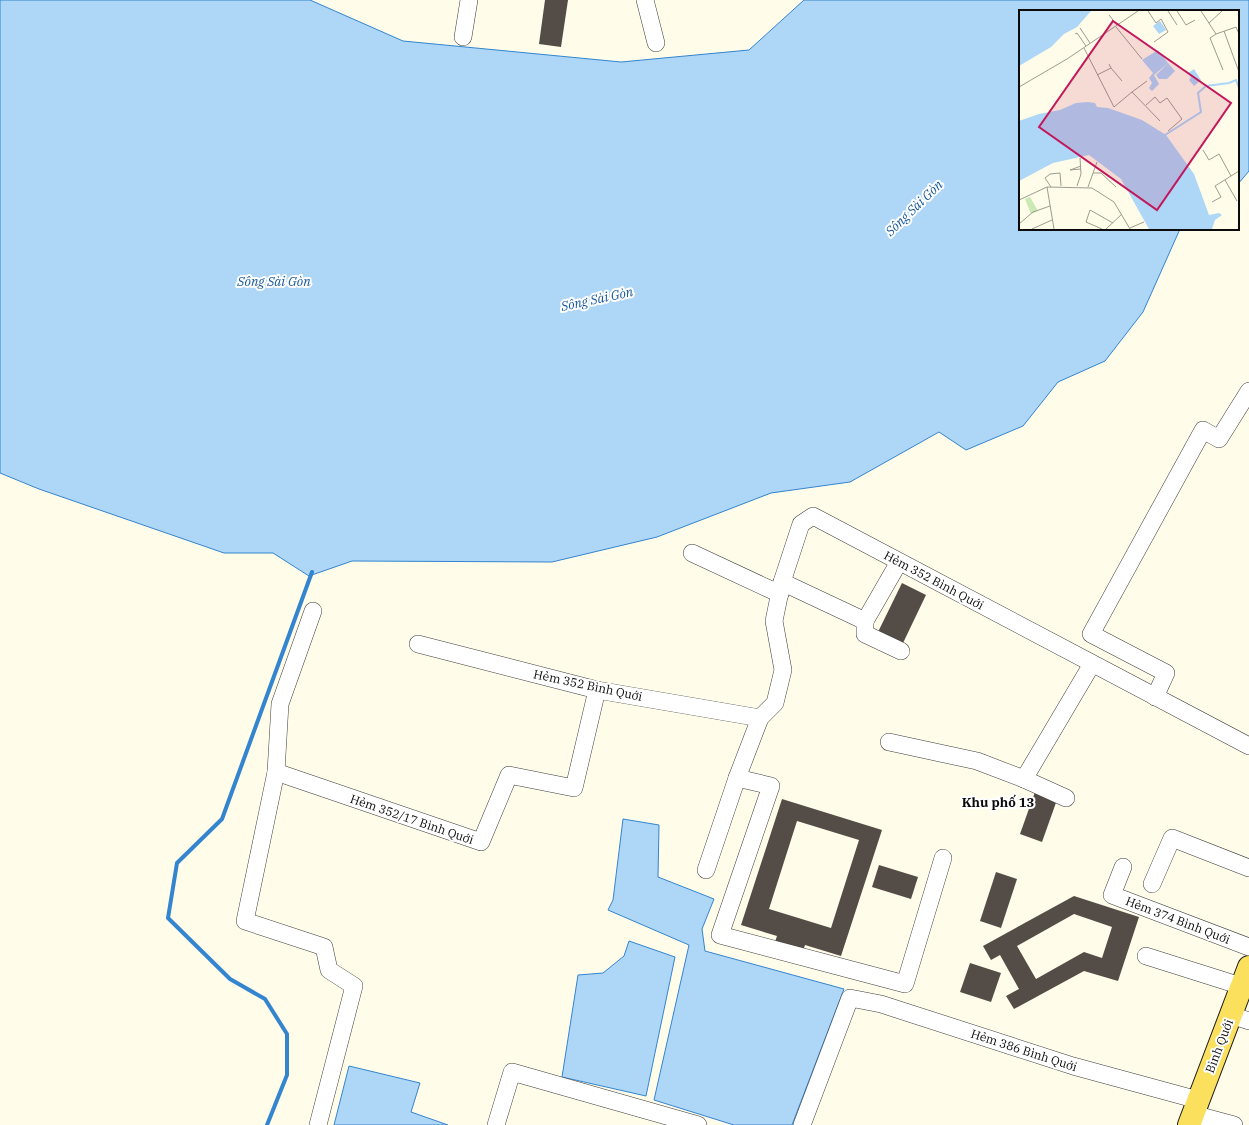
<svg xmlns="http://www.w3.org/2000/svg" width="1249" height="1125" font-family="'IBM Plex Serif',serif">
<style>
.water{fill:#add6f7;stroke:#3385cf}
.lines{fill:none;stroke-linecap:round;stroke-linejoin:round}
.stream{stroke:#3385cf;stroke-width:4}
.building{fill:#544d47;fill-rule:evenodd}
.minor-casing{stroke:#3e3e3e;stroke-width:18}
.major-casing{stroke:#1c1c1c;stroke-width:24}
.minor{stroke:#fff;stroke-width:17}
.major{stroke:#fbe05d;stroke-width:22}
.labels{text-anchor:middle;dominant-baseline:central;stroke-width:4;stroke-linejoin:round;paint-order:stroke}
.street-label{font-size:12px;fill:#0b0b0b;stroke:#fff}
.water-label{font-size:13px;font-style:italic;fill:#14579d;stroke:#fff}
.neighbourhood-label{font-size:13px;font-weight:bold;fill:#0b0b0b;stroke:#fff}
.inset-river{fill:none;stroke:#add6f7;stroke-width:2}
.inset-road{fill:none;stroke:#9d9c90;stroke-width:1}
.view{fill:#c2185b;fill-opacity:0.15;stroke:#c2185b;stroke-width:2}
.inset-edge{fill:none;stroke:#0b0b0b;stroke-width:2}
</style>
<rect width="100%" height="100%" fill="#fffce9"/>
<g class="water">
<path d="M0 0H310L403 41 621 62 749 50 804 0H1249V171L1238 184V11H1020V229H1180L1143 312 1105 361 1058 382 1023 426 966 450 939 432 850 482 771 493 657 537 552 562 352 561 309 576 273 553H224L39 489 0 473Z"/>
<path d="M623 819 659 825 658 877 714 899 702 929 705 951 844 989 792 1125H734L654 1100 689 945 608 910 613 900Z"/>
<path d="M629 941 675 957 646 1096 562 1077 578 975 603 973 624 956Z"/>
<path d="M349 1066 420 1083 411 1112 448 1125H334Z"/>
</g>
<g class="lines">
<path class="stream" d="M267 1125 287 1075V1034L265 999 230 979 168 918 177 863 222 819 312 572"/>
</g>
<g class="building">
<path d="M545 0H568L561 47 539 44Z"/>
<path d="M902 583 926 595 903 643 878 632Z"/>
<path d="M1036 789 1058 797 1042 842 1020 834Z"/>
<path d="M782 799 882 830 841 956 805 945 802 954 774 945 777 936 741 925ZM797 821 859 840 831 928 769 909Z"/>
<path d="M879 865 918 877 911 899 872 887Z"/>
<path d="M996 872 1017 879 1001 928 980 921Z"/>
<path d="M1074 896 1139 917 1118 981 1084 971 1014 1009 1006 996 1019 989 1000 955 991 960 983 946ZM1074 914 1112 927 1102 958 1084 952 1036 979 1017 946Z"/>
<path d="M970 963 1001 973 991 1002 960 992Z"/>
</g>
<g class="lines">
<g class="minor-casing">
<g id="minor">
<path d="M645 0 656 43"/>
<path d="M463 37 469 0"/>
<path d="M692 553 780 594"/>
<path d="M782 582 865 621 899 562"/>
<path d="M313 611 280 704 276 772 245 921 324 947 329 970 354 986 318 1125"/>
<path d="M865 621V634L901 651"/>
<path d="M418 644 597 690 760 718 775 703 783 670 774 621 782 582 801 524 813 516 1249 746"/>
<path d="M1155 697 1166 673 1091 634 1203 430 1219 439 1249 391"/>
<path d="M889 742 977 761 1024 779"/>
<path d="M276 772 481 842 509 775 574 788 597 690"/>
<path d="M737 778 771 786 720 935 905 984 943 858"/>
<path d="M1066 798 1024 779 1092 664"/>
<path d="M1123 867 1112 895 1249 947"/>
<path d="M706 870 737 778 760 718"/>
<path d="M1152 884 1172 838 1249 868"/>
<path d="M1146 956 1241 986"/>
<path d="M1230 1015 1249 1021"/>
<path d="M1193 1114 1234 1125"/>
<path d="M496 1125 512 1072 698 1125"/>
<path d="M802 1125 850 998 881 1004 1073 1066 1198 1100"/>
</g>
</g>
<g class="major-casing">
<path id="major" d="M1189 1125 1249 967"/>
</g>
<use href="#minor" class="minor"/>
<use href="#major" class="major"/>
</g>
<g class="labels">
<g class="street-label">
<text transform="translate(934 580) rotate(28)">Hẻm 352 Bình Quới</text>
<text transform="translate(588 685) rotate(12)">Hẻm 352 Bình Quới</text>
<text transform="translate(412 819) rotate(19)">Hẻm 352/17 Bình Quới</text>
<text transform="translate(1178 920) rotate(21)">Hẻm 374 Bình Quới</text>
<text transform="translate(1219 1046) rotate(-69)">Bình Quới</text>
<text transform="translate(1024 1050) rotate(18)">Hẻm 386 Bình Quới</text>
</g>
<g class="water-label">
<text transform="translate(914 208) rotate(-44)">Sông Sài Gòn</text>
<text x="274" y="281">Sông Sài Gòn</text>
<text transform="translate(597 299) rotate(-12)">Sông Sài Gòn</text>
</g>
<g class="neighbourhood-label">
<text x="998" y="802">Khu phố 13</text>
</g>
</g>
<g transform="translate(1019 10)">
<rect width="220" height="220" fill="#fffce9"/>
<path d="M11 187 19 201 12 204 6 189Z" fill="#cbe9b3"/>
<path d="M0 1H72L58 17 45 24 32 37 0 56ZM141 11 147 20 140 24 134 16ZM139 40 149 53 135 65 140 74 133 81 130 78 133 73 130 68 134 63 123 50ZM149 53 156 61 148 69H140L137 65ZM175 59 182 70 175 76 170 70 172 67 169 63ZM69 92 76 93 78 97 89 98 123 110 147 125 175 164 190 205 200 203 203 205 196 210 193 219H130L102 169 70 145 34 153 0 171V111L20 104 41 100 57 93Z" fill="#add6f7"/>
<path class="inset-river" d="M0 12 13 1M0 43 57 1M146 125 182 102 179 83 187 76 210 73 217 70 220 78"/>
<path class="inset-road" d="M129 1 137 13 142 9 149 22 135 32M149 1 158 15M158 1 167 15 176 10M182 1 197 24 217 17 220 24M90 5 98 15M190 13 203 1M97 17 123 49M61 18 71 33M205 21 220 62M56 24 58 23 67 36M197 24 191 28 204 60M65 38 95 97 113 82 141 111M92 58 103 71M78 65 92 58 90 54M0 77 48 49 119 1M113 82 128 71M127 95 136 87 141 93 148 88 163 109 149 121M184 140 190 150 200 144 212 166M62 156 51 160 62 159M74 163H82L97 177M206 170 218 191M58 176 62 164 61 148M28 177 35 219M32 177 26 168 31 164 41 163 42 176M69 177 78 152M0 190 28 177 73 178 95 192 111 219M193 192 202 187 196 176 220 161M0 214 14 202 31 196M111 218 125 212M13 219 33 210M83 219 67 212 71 200 94 213M87 219 103 204"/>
<path class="view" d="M94 11 212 93 138 200 20 117Z"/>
<rect width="220" height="220" class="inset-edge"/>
</g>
</svg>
